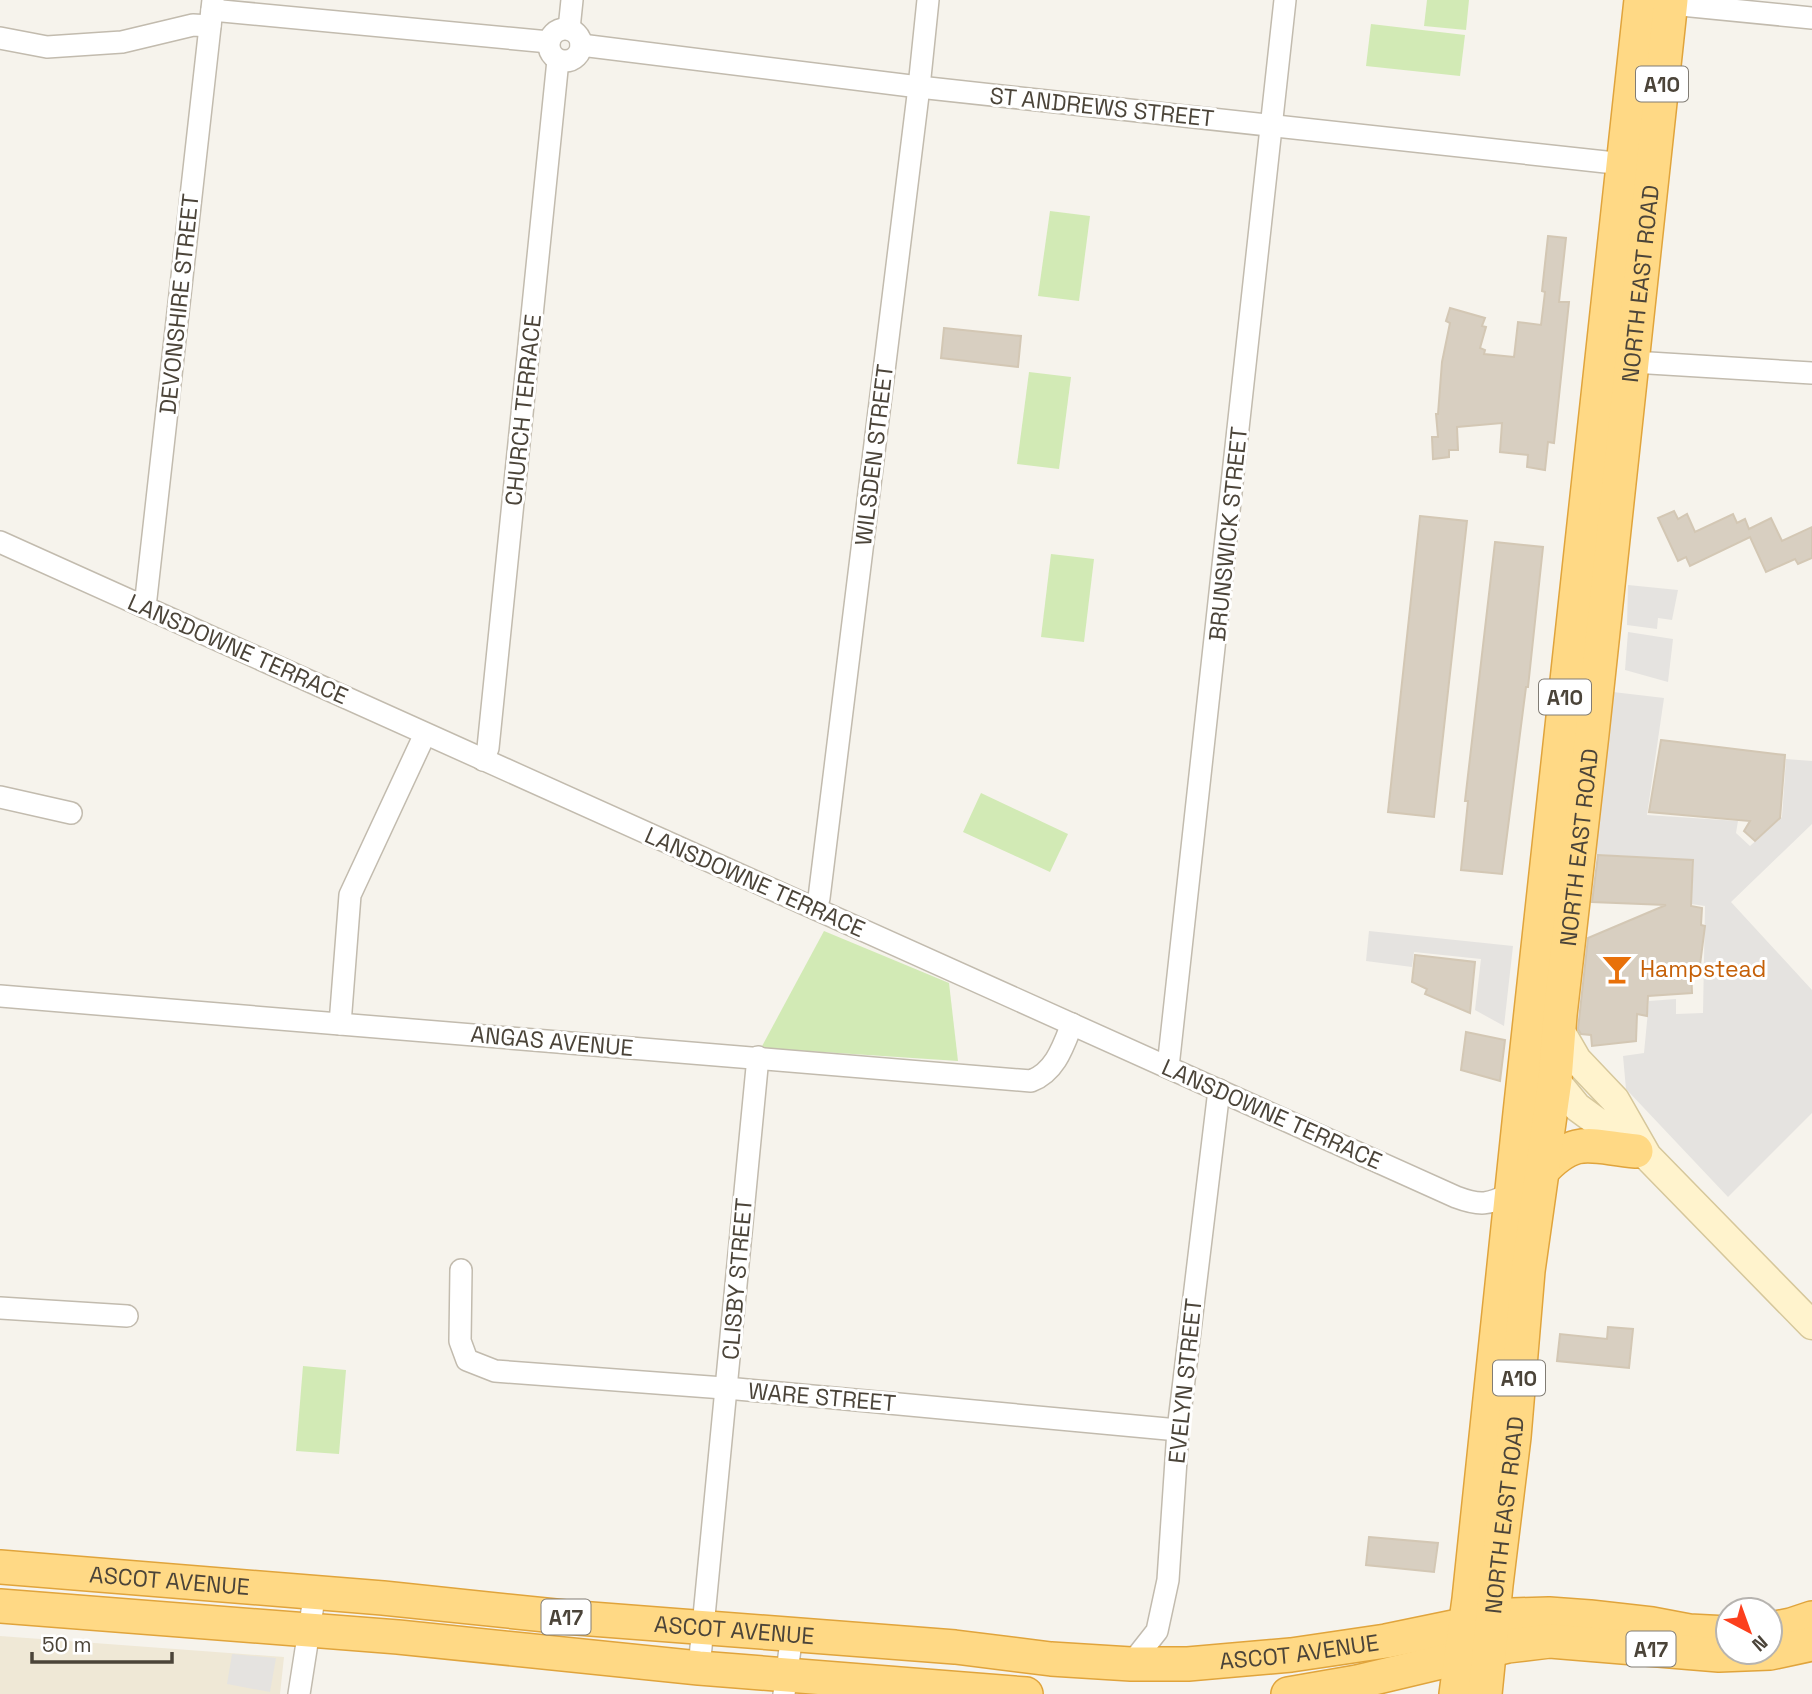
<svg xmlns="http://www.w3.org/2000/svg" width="1812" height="1694" font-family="'Space Grotesk',sans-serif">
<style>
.education{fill:#efe8d6}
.green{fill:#d2eab5}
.parking{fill:#e5e3e0}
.building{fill:#d8cfc1;stroke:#d3c7b4;stroke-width:2}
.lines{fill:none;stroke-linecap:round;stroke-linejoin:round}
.minor-casing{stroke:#c2bbae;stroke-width:24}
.secondary-casing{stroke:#d6c79b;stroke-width:31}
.trunk-casing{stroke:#e0a43c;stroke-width:36}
.minor{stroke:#fff;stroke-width:21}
.secondary{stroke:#fff3cd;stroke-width:28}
.trunk{stroke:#ffd985;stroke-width:33}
.labels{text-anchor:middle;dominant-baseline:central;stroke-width:6;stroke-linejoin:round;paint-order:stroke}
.shield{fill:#fff;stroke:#817c74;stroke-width:2}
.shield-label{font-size:21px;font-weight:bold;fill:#4b4439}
.street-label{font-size:23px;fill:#4b4439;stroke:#fff}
.food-label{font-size:23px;fill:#c56008;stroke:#fff;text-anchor:start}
</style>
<rect width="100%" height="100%" fill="#f6f3ec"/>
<path class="education" d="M0 1636 284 1657 280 1694H0Z"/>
<g class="green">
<path d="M1427 0H1469L1466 30 1424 26Z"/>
<path d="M1371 24 1465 35 1460 76 1366 66Z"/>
<path d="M1050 211 1090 216 1079 301 1038 296Z"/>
<path d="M1029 372 1071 377 1059 469 1017 464Z"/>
<path d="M1051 554 1094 559 1084 642 1041 637Z"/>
<path d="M981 793 1068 834 1050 872 963 832Z"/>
<path d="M824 931 949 983 958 1061 761 1048Z"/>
<path d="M303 1366 346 1370 339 1454 296 1451Z"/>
</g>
<g class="parking">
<path d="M1628 585 1678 590 1672 620 1658 618 1657 629 1627 625Z"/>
<path d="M1628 632 1673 639 1668 682 1625 670Z"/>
<path d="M1613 692 1664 698 1647 815 1738 821 1736 833 1750 846 1782 817 1786 759 1812 761V824L1731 902 1812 990V1113L1728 1197 1626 1089 1623 1056 1644 1053 1649 1001 1676 999V1014L1703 1013 1705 906 1691 904 1694 860 1594 854Z"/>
<path d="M1369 931 1513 946 1504 1026 1475 1010 1481 959 1414 952 1412 967 1366 961Z"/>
<path d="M232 1654 276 1658 270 1692 227 1684Z"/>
</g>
<g class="building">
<path d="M1548 236 1566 238 1559 302H1569L1554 443 1548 442 1545 470 1527 467 1528 455 1500 452 1502 423 1457 427 1458 450H1449V457L1433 459 1432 437H1438L1436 414H1438L1442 362 1450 323 1446 321 1450 308 1485 318 1482 326 1486 327 1480 348 1485 350 1484 354 1514 357 1518 322 1541 325 1545 292 1542 291Z"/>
<path d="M944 328 1021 336 1018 367 941 358Z"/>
<path d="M1674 511 1678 519 1687 514 1695 532 1733 514 1737 523 1745 519 1749 529 1771 518 1782 541 1812 527V558L1798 564 1795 559 1766 572 1750 537 1690 566 1686 557 1678 561 1658 518Z"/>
<path d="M1420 516 1467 521 1434 817 1388 812Z"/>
<path d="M1495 542 1543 547 1528 687H1526L1502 874 1461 870 1468 801H1465Z"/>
<path d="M1661 740 1785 755 1780 818 1755 841 1744 831 1750 821 1649 812Z"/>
<path d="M1598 855 1693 860 1691 906 1702 908 1701 925 1705 926 1700 965 1691 964 1692 993 1648 996 1647 1016 1637 1014 1636 1041 1592 1046 1591 1035 1581 1034 1578 1029 1588 938 1666 905 1592 902Z"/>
<path d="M1415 955 1475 962 1470 1013 1425 994 1427 989 1412 982Z"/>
<path d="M1466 1032 1505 1040 1500 1081 1461 1070Z"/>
<path d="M1608 1327 1633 1329 1629 1368 1557 1361 1560 1334 1607 1339Z"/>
<path d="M1369 1537 1438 1543 1434 1572 1366 1565Z"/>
</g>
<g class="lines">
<g class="minor-casing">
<g id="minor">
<path d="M1671 4 1812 18"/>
<path d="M212 10 549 42"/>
<circle cx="565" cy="45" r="16"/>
<path d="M569 29 572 0"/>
<path d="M0 38 47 47 122 42 193 25 210 26"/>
<path d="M581 45 919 87 1624 164"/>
<path d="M1633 362 1812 373"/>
<path d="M0 542 1456 1197C1480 1206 1489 1205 1511 1193"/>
<path d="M145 607 213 0"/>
<path d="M483 760 488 748 558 60"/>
<path d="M0 797 71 813"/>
<path d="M816 909 819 898 919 87 928 0"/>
<path d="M0 996 1031 1081C1055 1072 1063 1047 1072 1024"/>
<path d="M340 1024 350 895 425 734"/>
<path d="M1168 1067 1285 0"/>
<path d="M461 1270 460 1341 467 1360 495 1371 737 1389 1178 1430"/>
<path d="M0 1308 127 1316"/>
<path d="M1131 1664 1157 1631 1168 1580 1178 1430 1219 1090"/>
<path d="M699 1668 758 1057"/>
<path d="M299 1694 315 1592"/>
<path d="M784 1694 792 1634"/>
</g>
</g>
<g class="secondary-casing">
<g id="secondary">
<path d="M1558 1027 1577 1060 1615 1100 1647 1156 1812 1325"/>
<path d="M1555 1080 1577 1107 1640 1153"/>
</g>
</g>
<g class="trunk-casing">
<g id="trunk">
<path d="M1542 1171C1577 1134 1590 1147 1636 1151"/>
<path id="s1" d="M0 1567 383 1598 565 1617 955 1647 1051 1659 1131 1664H1188L1291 1655 1386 1641 1512 1615 1549 1614 1590 1617 1652 1624 1689 1631 1728 1633"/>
<path d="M0 1606 398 1637 699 1668 1026 1694"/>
<path d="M1770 1629 1791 1625 1812 1618"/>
<path d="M1288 1694 1357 1682 1508 1646 1550 1641 1719 1655 1770 1653 1812 1644"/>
<path d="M1456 1694 1469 1599 1520 1113 1641 0"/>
<path id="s2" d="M1485 1694 1496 1585 1514 1437 1528 1271 1555 1080 1560 1015 1592 734 1671 0"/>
</g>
</g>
<use href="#minor" class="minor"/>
<use href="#secondary" class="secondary"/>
<use href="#trunk" class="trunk"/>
</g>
<defs>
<g id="bar-bare" transform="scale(2.415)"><path d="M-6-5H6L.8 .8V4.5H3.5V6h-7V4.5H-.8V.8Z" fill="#e8710a" stroke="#fff" stroke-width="2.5" paint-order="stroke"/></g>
</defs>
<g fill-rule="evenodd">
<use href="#bar-bare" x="1617" y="969"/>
</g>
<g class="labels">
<g class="shield">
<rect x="1636" y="66.5" width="52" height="35" rx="5"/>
<rect x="1539" y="679.5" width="52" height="35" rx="5"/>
<rect x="1493" y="1360.5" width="52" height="35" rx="5"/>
<rect x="541.5" y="1599.5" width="49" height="35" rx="5"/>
<rect x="1626.5" y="1631.5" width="49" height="35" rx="5"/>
</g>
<g class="shield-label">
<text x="1662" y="84">A10</text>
<text x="1565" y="697">A10</text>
<text x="1519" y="1378">A10</text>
<text x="566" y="1617">A17</text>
<text x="1651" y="1649">A17</text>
</g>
<g class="street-label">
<text transform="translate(1102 107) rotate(6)">ST ANDREWS STREET</text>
<text stroke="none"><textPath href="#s2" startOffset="1419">NORTH EAST ROAD</textPath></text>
<text transform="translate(179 304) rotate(-84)">DEVONSHIRE STREET</text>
<text transform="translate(523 410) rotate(-84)">CHURCH TERRACE</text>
<text transform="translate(874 455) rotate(-83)">WILSDEN STREET</text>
<text transform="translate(1228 534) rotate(-84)">BRUNSWICK STREET</text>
<text transform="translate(238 649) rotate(24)">LANSDOWNE TERRACE</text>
<text stroke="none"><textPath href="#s2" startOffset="852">NORTH EAST ROAD</textPath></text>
<text transform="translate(755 882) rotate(24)">LANSDOWNE TERRACE</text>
<text transform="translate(552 1041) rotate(5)">ANGAS AVENUE</text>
<text transform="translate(1272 1114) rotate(24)">LANSDOWNE TERRACE</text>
<text transform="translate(737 1279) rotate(-85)">CLISBY STREET</text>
<text transform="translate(1185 1381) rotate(-84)">EVELYN STREET</text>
<text transform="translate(822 1397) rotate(5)">WARE STREET</text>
<text stroke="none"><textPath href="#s2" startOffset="180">NORTH EAST ROAD</textPath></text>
<text stroke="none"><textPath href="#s1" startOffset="170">ASCOT AVENUE</textPath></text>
<text stroke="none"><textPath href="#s1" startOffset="737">ASCOT AVENUE</textPath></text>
<text stroke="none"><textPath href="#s1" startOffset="1304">ASCOT AVENUE</textPath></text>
</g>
<g class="food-label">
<text x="1640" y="969">Hampstead</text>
</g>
</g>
<g transform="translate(1749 1631) rotate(139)"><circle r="33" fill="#ffffff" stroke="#b7b4b0" stroke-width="2"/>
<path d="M0-5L12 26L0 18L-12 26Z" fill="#fc3f1d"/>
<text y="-10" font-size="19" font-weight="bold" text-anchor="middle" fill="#4b4439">N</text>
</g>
<path d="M32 1652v10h140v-10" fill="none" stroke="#4b4439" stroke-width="3.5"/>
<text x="42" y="1652" font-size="21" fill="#4b4439" stroke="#ffffff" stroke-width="5" paint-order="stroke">50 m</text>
</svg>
